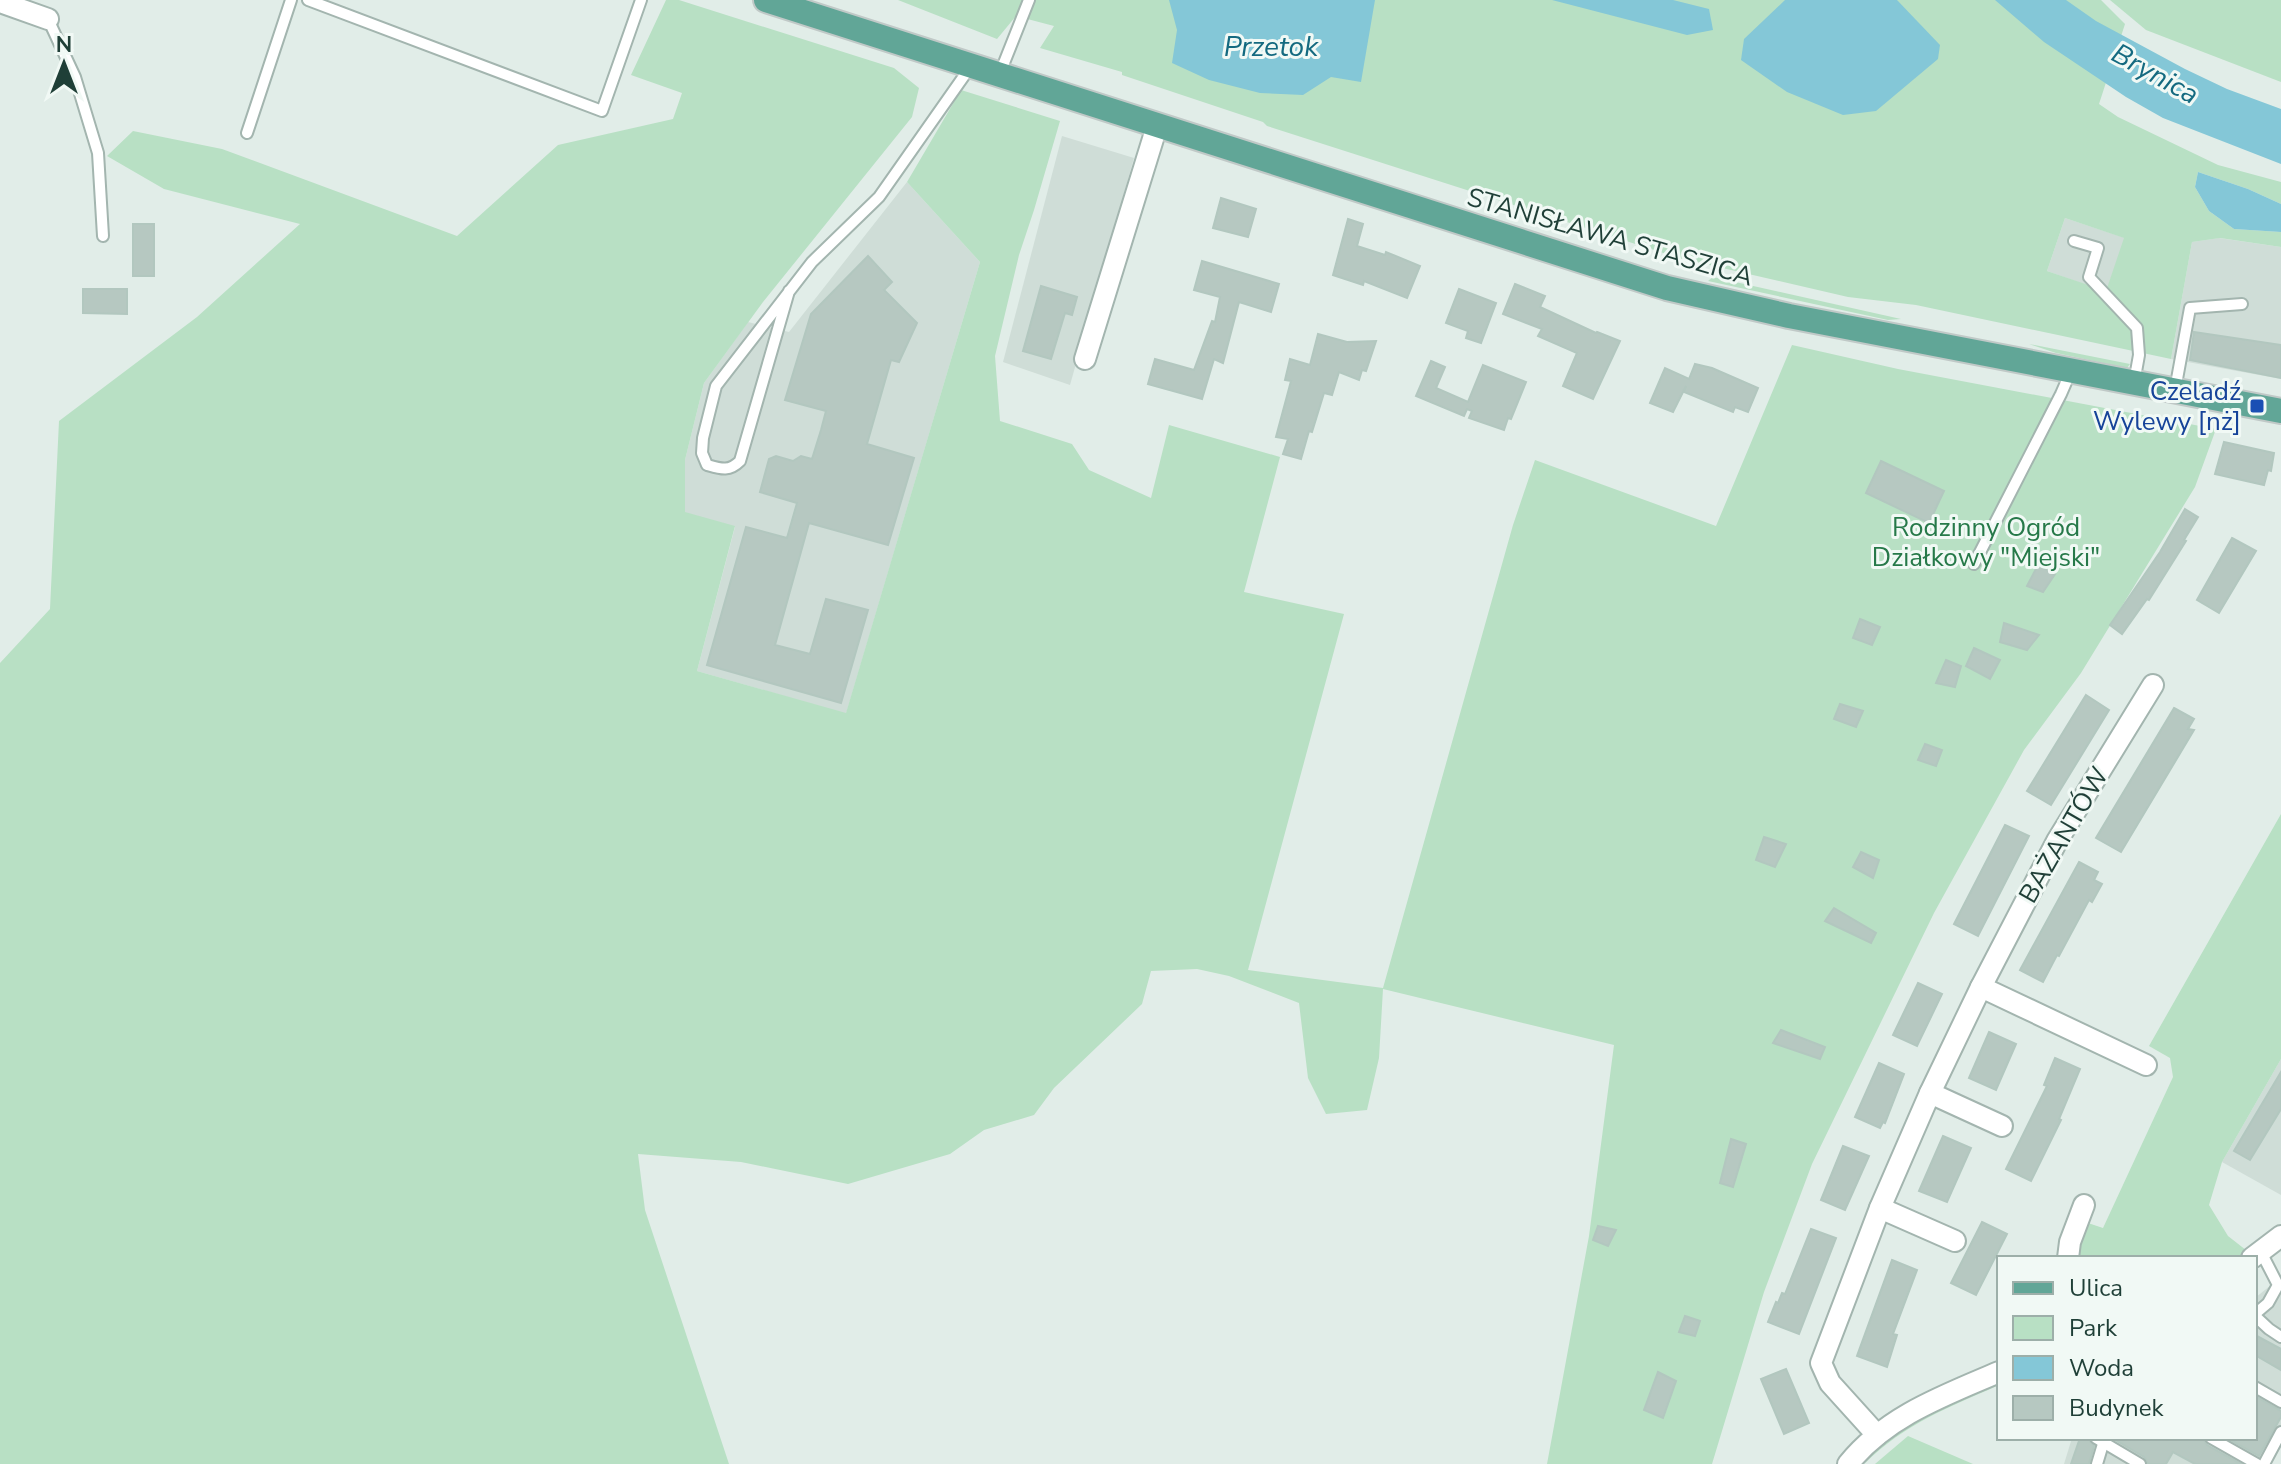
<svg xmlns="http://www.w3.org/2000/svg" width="2281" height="1464" font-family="'Nunito Sans',sans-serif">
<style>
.built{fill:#cfddd7}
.green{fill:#b8e0c4;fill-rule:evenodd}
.water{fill:#84c7d7}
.building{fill:#b6c8c1;stroke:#b2c7bf;stroke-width:2}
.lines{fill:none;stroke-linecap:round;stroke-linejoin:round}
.lane-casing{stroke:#a3b5af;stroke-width:14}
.street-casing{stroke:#a3b5af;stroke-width:24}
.primary-casing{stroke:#c0c9c7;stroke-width:28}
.lane{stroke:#fff;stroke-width:10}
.street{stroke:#fff;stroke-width:20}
.primary{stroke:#61a697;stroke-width:24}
.transit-dot{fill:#1a4fb4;stroke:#f1f9f5;stroke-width:3}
.labels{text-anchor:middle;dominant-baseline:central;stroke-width:6;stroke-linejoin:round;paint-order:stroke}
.street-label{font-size:26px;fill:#1f3f37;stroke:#f1f9f5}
.transit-label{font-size:26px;fill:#164399;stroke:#f1f9f5;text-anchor:end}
.park-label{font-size:26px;fill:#267949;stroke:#f1f9f5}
.water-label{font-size:28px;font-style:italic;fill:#146a80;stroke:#f1f9f5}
</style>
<rect width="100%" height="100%" fill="#e1ede8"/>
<g class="built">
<path d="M1062 136 1134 158 1070 385 1003 362Z"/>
<path d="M907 182 980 262 846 714 697 671 735 527 685 513V460L704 383 748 322 789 332Z"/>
<path d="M2065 218 2125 238 2106 292 2047 271Z"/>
<path d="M2219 238 2281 247V379L2171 359 2192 242Z"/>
<path d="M2281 1059V1195L2222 1162Z"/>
<path d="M2281 1277V1447L2271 1464H2064L2072 1438H2255V1298Z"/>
</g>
<g class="green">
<path d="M666 0H679L894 68 919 88 912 117 763 302 704 383 685 460V512L735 526 697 671 846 713 980 262 907 182 961 90 1060 121 1034 210 1019 255 995 356 1000 421 1072 444 1089 470 1151 498 1169 425 1280 457 1244 592 1344 614 1248 970 1383 988 1513 525 1535 460 1716 526 1792 345 1898 369 2216 429 2195 487 2081 673 2024 750 1934 913 1812 1164 1764 1292 1712 1464H1547L1589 1236 1614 1045 1383 989 1379 1058 1367 1110 1326 1114 1308 1078 1299 1003 1229 976 1197 969 1151 971 1142 1004 1054 1088 1034 1115 984 1130 950 1154 848 1184 741 1162 638 1154 645 1210 729 1464H0V663L50 609 59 421 197 317 300 224 164 189 107 156 133 131 222 149 457 236 558 145 673 119 682 93 631 75Z"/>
<path d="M898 0H2101L2125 24 2099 104 2118 117 2218 165 2281 182V204L2248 189 2198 172 2195 187 2209 211 2234 229 2281 232V247L2220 238 2192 242 2171 359 1916 305 1848 297 1679 258 1267 126 1263 122 1122 75V72L1040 48 1054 26 1016 16 997 39ZM2065 218 2124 238 2106 291 2047 271Z"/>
<path d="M2110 0H2281V82L2146 30Z"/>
<path d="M1713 277 1901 319 1888 320 1708 281Z"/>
<path d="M2029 344 2130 364 2127 368 2056 353Z"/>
<path d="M2281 814V1059L2222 1162 2209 1205 2228 1236 2251 1254 2242 1258H2079V1250L2088 1223 2103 1228 2173 1077 2170 1058 2149 1046Z"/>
<path d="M1999 1383V1385C1946 1409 1907 1422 1864 1464H1861C1898 1423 1949 1405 1999 1383Z"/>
<path d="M1908 1436 1973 1464H1875Z"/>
</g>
<g class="water">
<path d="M1169 0H1375L1361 82 1331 77 1303 95 1260 93 1209 80 1172 63 1177 30Z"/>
<path d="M1552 0H1673L1709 9 1713 30 1687 35Z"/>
<path d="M1785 0H1897L1940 45 1938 59 1876 111 1843 115 1787 92 1741 60 1744 39Z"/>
<path d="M1995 0H2066L2096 21 2185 69 2227 89 2281 109V164L2163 118 2126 97 2044 42Z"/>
<path d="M2198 172 2248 189 2281 204V232L2234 229 2209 211 2195 187Z"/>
</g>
<g class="building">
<path d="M1221 198 1256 209 1248 237 1213 228Z"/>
<path d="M1348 219 1363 224 1357 246 1385 255 1386 252 1420 266 1407 298 1364 281 1363 285 1333 275Z"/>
<rect x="133" y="224" width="21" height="52"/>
<path d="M868 256 892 282 884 290 917 323 899 362 891 360 867 444 914 458 888 545 809 523 775 645 810 654 826 599 868 610 841 703 707 665 746 527 787 538 797 503 760 492 769 459 776 456 793 461 801 456 812 459 821 430 826 411 785 400 811 314Z"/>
<path d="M1202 261 1279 284 1271 312 1239 302 1223 363 1214 359 1202 399 1148 384 1155 359 1194 370 1212 321 1215 322 1220 297 1194 290Z"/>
<path d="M1515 284 1545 296 1540 307 1596 333 1597 332 1620 341 1593 399 1563 386 1577 353 1538 336 1542 329 1503 314Z"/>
<path d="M1041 286 1077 297 1072 315 1065 313 1051 359 1023 351Z"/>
<path d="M83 289H127V314L83 313Z"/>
<path d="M1459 289 1496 303 1481 343 1466 338 1468 331 1446 323Z"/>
<path d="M2194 332 2281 345V378L2190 360Z"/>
<path d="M1318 334 1347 342 1376 341 1366 371 1362 370 1359 380 1339 372 1332 395 1324 393 1312 432 1309 431 1301 459 1283 454 1288 439 1276 437 1291 381 1285 380 1290 359 1310 365Z"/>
<path d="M1431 361 1445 367 1436 388 1468 402 1483 365 1526 382 1511 419 1508 418 1504 430 1469 418 1472 411 1467 409 1464 416 1416 396Z"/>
<path d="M1695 364 1712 368 1758 388 1748 412 1735 407 1733 412 1684 392 1686 386 1673 412 1650 403 1665 368 1689 379Z"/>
<path d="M2224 442 2274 453 2271 471 2268 470 2264 485 2215 474Z"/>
<path d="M1881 461 1944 491 1929 523 1866 493Z"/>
<path d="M2185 509 2198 517 2184 540 2186 541 2149 600 2147 599 2122 634 2110 625 2160 552Z"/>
<path d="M2232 538 2256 551 2219 613 2197 600Z"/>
<path d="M2038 565 2055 574 2043 592 2027 586Z"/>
<path d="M1860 619 1880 627 1872 645 1853 638Z"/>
<path d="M2004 623 2039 635 2027 650 2000 642Z"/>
<path d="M1974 648 2000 660 1990 679 1966 666Z"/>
<path d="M1946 660 1961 666 1955 687 1936 683Z"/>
<path d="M2086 695 2109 710 2051 805 2027 791Z"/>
<path d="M1840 704 1863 711 1856 727 1834 719Z"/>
<path d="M2174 708 2194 719 2188 729 2194 730 2121 852 2096 838Z"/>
<path d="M1925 744 1942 750 1936 766 1918 760Z"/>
<path d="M2005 825 2029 836 1978 936 1954 924Z"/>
<path d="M1764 837 1786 844 1775 867 1756 860Z"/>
<path d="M1861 852 1879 860 1873 878 1853 867Z"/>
<path d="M2079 862 2098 872 2094 880 2102 884 2092 902 2089 900 2059 956 2057 955 2043 982 2020 970Z"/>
<path d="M1834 908 1876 933 1871 943 1825 921Z"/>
<path d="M1918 983 1942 994 1917 1046 1893 1035Z"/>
<path d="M1781 1030 1825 1047 1820 1059 1773 1043Z"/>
<path d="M1989 1032 2016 1044 1996 1090 1969 1078Z"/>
<path d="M2055 1058 2080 1069 2059 1119 2061 1120 2031 1181 2006 1169 2047 1086 2044 1085Z"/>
<path d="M1879 1063 1904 1074 1885 1123 1883 1122 1880 1128 1855 1117Z"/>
<path d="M2281 1072V1109L2250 1160 2234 1151Z"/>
<path d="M1943 1136 1971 1148 1947 1202 1919 1191Z"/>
<path d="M1731 1139 1746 1144 1733 1187 1720 1183Z"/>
<path d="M1843 1146 1869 1156 1845 1210 1821 1200Z"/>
<path d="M1982 1222 2007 1234 1976 1295 1951 1283Z"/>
<path d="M1598 1226 1616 1230 1608 1246 1593 1240Z"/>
<path d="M1811 1229 1836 1238 1799 1334 1768 1322 1776 1302 1778 1303 1782 1293 1785 1294Z"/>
<path d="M1892 1260 1917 1270 1893 1334 1897 1335 1887 1367 1857 1356Z"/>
<path d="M1685 1316 1700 1321 1695 1336 1679 1332Z"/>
<path d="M2255 1335 2281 1349V1370L2255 1355Z"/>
<path d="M1786 1369 1809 1423 1784 1434 1761 1379Z"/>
<path d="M1658 1372 1676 1381 1663 1418 1644 1410Z"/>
<path d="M2255 1396 2281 1411V1417L2259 1456 2227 1438H2255Z"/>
<path d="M2080 1438H2088L2094 1446 2089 1464H2071Z"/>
<path d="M2112 1438H2203L2207 1445 2241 1464H2195L2173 1452 2166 1464H2148L2144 1457Z"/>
</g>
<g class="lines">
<g class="lane-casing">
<g id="lane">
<path d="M308 0 602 111 641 0"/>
<path d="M48 19 75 77 98 153 103 236"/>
<path d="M1000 73 1029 0"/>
<path d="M247 133 291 0"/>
<path d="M2074 241 2098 248 2089 277 2137 328 2139 355 2134 383"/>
<path d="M789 291 740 461C729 472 721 469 707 465L702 453 703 438 716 386 812 262 879 197 971 66"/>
<path d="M2175 390 2190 308 2242 304"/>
<path d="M1974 564 2061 394 2071 371"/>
<path d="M2255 1314 2268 1303 2278 1285 2261 1252"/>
<path d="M2255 1316 2269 1329 2281 1337"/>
<path d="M2255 1387 2281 1402"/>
<path d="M2096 1438 2140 1464"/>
<path d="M2211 1438 2257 1464"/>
<path d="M2097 1464 2103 1444"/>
<path d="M2264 1464 2281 1432"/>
</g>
</g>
<g class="street-casing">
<g id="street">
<path d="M0 2 48 19"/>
<path d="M1085 359 1157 126"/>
<path d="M1981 987 2146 1065"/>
<path d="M1930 1093 2002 1126"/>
<path d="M1880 1208 1955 1241"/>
<path d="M2068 1258 2070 1242 2084 1205"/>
<path d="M2252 1258 2281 1236"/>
<path d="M1877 1435 1830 1383 1821 1363 1880 1208 1930 1093 1981 987 2057 841 2153 685"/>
<path d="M1848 1464C1887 1416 1943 1396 1999 1372"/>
</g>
</g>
<g class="primary-casing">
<path id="primary" d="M766 0 1667 288 1789 316 2281 411"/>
</g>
<use href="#lane" class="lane"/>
<use href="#street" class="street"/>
<use href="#primary" class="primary"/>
</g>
<rect class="transit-dot" x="2249" y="398" width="16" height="16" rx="4"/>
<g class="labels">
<g class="street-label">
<text transform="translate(1610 237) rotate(16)">STANISŁAWA STASZICA</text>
<text transform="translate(2064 835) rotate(-60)">BAŻANTÓW</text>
</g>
<g class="transit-label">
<text x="2241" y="391">Czeladź<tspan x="2241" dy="30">Wylewy [nż]</tspan></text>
</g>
<g class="park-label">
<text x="1986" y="527">Rodzinny Ogród<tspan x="1986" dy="30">Działkowy "Miejski"</tspan></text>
</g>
<g class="water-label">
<text x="1271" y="47">Przetok</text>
<text transform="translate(2155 74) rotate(29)">Brynica</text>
</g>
</g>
<rect x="1997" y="1256" width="260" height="184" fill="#f1f9f5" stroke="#9dafa9" stroke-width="2"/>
<rect x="2013" y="1282" width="40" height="12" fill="#61a697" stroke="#9dafa9" stroke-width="2"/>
<text x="2069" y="1296" font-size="24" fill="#1f3f37">Ulica</text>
<rect x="2013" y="1316" width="40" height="24" fill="#b8e0c4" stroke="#9dafa9" stroke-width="2"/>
<text x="2069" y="1336" font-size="24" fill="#1f3f37">Park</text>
<rect x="2013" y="1356" width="40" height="24" fill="#84c7d7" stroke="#9dafa9" stroke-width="2"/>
<text x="2069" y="1376" font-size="24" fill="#1f3f37">Woda</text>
<rect x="2013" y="1396" width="40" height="24" fill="#b6c8c1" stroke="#9dafa9" stroke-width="2"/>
<text x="2069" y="1416" font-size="24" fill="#1f3f37">Budynek</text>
<g transform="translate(64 64)" stroke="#f1f9f5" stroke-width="6" paint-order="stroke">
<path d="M0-6L14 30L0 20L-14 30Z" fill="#1f3f37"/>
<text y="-12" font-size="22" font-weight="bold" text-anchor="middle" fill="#1f3f37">N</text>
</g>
</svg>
